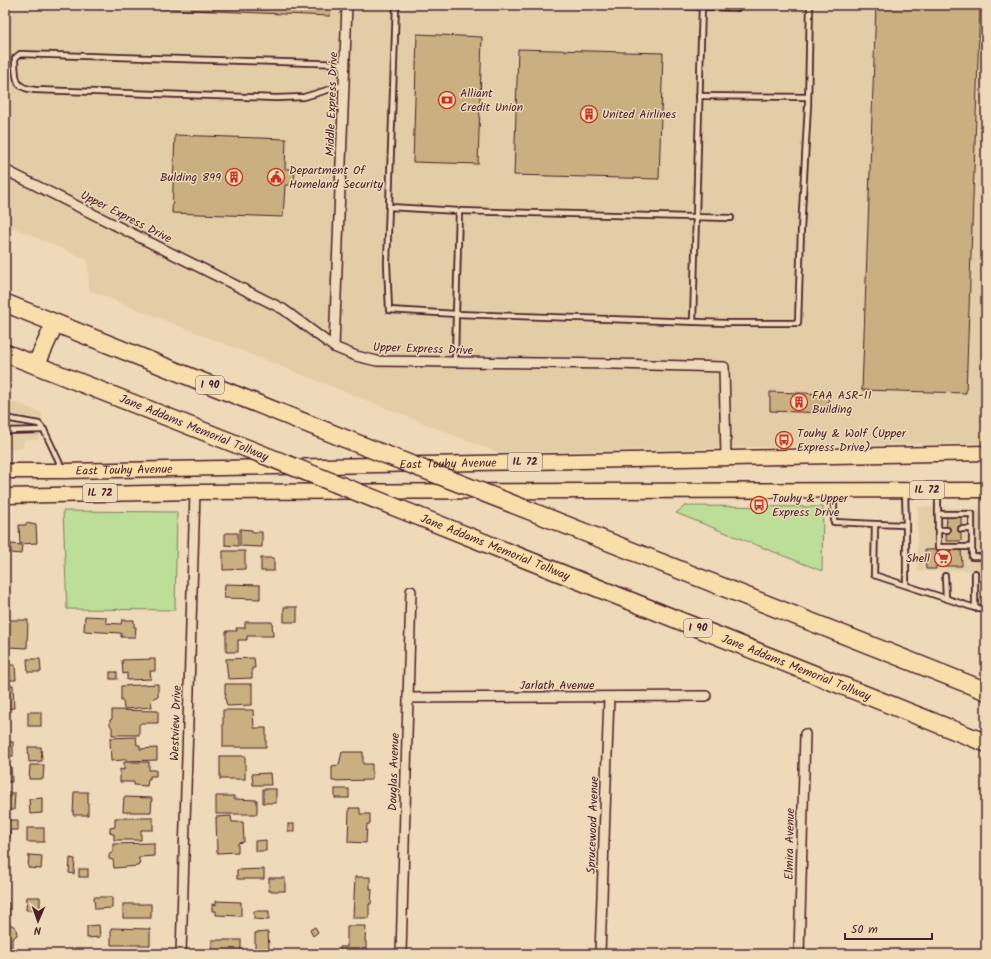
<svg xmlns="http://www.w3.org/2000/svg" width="991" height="959" font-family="Kalam,sans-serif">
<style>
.built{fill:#e3cda7}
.green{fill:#bcde98;stroke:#837e62}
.building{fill:#cab080;stroke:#4a1f2b}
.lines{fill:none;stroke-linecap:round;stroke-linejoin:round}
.lane-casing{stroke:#4a1f2b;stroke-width:8}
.street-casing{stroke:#4a1f2b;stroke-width:12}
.primary-casing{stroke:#4a1f2b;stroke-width:17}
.highway-casing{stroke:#4a1f2b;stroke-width:20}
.lane{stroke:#eed9b8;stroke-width:4.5}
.street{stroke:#eed9b8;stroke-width:9}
.primary{stroke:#f8deab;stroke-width:14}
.highway{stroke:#f8deab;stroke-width:17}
.highway-bridge-casing{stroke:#4a1f2b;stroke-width:20;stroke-linecap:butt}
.highway-bridge{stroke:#f8deab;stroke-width:17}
.labels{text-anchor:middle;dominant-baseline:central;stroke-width:3;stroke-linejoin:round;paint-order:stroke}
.shield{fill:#eed9b8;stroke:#7b5755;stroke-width:1}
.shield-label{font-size:11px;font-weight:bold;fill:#4a1f2b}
.poi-label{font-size:12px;fill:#4a1f2b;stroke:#eed9b8;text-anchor:start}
.street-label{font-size:12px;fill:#4a1f2b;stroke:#eed9b8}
</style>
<rect width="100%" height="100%" fill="#eed9b8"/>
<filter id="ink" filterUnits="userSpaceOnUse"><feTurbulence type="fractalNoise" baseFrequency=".025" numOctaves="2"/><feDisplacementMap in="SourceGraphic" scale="8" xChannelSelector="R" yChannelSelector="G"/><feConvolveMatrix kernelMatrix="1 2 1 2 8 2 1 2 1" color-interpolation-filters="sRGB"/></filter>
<g filter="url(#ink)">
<g class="built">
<path d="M5 5H986V443L850 445 499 453 89 290 88 260 5 224Z"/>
<path d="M5 399 42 413 38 440H24L23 448 5 449Z"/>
<path d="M918 507 968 508 979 512 985 517 986 570 917 571Z"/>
</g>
<g class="green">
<path d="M685 506 823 507 822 571 676 513Z"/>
<path d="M63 511 177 512 175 610 67 609Z"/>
</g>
<g class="building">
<path d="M76 5H331L330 16Z"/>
<path d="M876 5H980L966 393 862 390Z"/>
<path d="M417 34 482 37 478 164 413 162Z"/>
<path d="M518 49 663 53 659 179 514 175Z"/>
<path d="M175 135 286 139 285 169H295L294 185H285L283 217 172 213Z"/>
<path d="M770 392 829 394 828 413 770 411Z"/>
<path d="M947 515H961V541H946Z"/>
<path d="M26 523 36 525 37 543 20 544 19 525H26Z"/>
<path d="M240 529 252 530V532H262V547L240 546Z"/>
<path d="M225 533H238V546L225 545Z"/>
<path d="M11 544 22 545 21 554 11 553Z"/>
<path d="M961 549 962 566H936V569H926L925 550Z"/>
<path d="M223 551H245V569L223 570Z"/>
<rect x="261" y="558" width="13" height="13"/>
<path d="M225 584 260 585V599L224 598Z"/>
<rect x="284" y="607" width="13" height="15"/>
<path d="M85 616 106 617V623L121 624 122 620H134V627H136L135 637H121V633L84 631Z"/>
<path d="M8 620H28L27 648 8 647Z"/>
<path d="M245 622H272L273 636H247V640H238V652H226V631H237L236 628H245Z"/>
<path d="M254 658 255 668H252V678L228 679 226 659Z"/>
<path d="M27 659H40L41 672H28Z"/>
<path d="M155 659V671H150L151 679 127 680V673L123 674 122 660Z"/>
<path d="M5 665H15L16 680H5Z"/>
<rect x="110" y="672" width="7" height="7"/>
<path d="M158 684V697H155L151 701 152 707 124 709 123 701H121V686Z"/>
<path d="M225 684H252V705L227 706 225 698 226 694H225Z"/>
<path d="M5 685H13L14 708 5 709Z"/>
<path d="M112 710 158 711V723H141L139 725V735H112V727L110 725V720L112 719Z"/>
<path d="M223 710H253L254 728H266V747H223Z"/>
<rect x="28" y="712" width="13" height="14"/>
<path d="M5 716H8L7 736H5Z"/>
<path d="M136 737 137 745H140V749L157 748V760L126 761V759H124L123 760 111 761 110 738Z"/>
<rect x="5" y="742" width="8" height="14"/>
<path d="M28 747H41L42 761 29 762Z"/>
<path d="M342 752H363V764H372V780L332 781V766L339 765Z"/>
<rect x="220" y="756" width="25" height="23"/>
<path d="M124 762H149V770H156V776H150V779H148L147 786 134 785V782H120V769L124 770Z"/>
<path d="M30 765H44L43 779H29Z"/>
<path d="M11 766 12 782H5V767Z"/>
<path d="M270 773 271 785H253L252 774Z"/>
<rect x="263" y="789" width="13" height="14"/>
<rect x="335" y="789" width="14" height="9"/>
<path d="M74 792H88V815H73Z"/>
<path d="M5 793H15L14 810H5Z"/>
<path d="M216 796H234V799L257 800V814H216Z"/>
<path d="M124 797 152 798 151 812H123Z"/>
<path d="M42 798V813L30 814 29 799Z"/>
<path d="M349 808H360V814H370V824H367L366 843 348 842Z"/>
<path d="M231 816 232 822H243L244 842 238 843V852L217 853 216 817Z"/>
<path d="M115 818H153V830H141V840H114V834H112L110 832V828L115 827Z"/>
<path d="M5 820H18V830H10V838H5Z"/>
<rect x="288" y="824" width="6" height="7"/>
<rect x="27" y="828" width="17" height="14"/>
<path d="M266 840V851H255V841Z"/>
<path d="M154 843V856L141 857 138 859 140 861 138 866 114 868 113 860 109 859V855L111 853H113V844Z"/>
<path d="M5 847H8L9 863H5Z"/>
<path d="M29 855 42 856 41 869 28 868Z"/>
<path d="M70 858 75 859 74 874 69 873Z"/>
<rect x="79" y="869" width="9" height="8"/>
<path d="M264 869V879H237V870Z"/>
<path d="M355 877H370V889H372L371 904H369V918H353Z"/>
<rect x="269" y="878" width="16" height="13"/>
<path d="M27 897H40V910H26Z"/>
<path d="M94 897H112V908L95 909Z"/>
<path d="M216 901 241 902V916L216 915V911H212V904L216 905Z"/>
<rect x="5" y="903" width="4" height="15"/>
<rect x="123" y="904" width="28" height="14"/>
<path d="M254 911H269V920L254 919Z"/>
<path d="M5 925H12L16 928 17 935 12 939V948H5Z"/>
<path d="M99 925 100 937 87 938V926Z"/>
<path d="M347 926H366L365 941H366V953L367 954H340V947H347Z"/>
<path d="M315 927 318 932 313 936 310 930Z"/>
<path d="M111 928 150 929V945H111Z"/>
<path d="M268 932 269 949H255V933Z"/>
<rect x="212" y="940" width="29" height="14"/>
<path d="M145 950V954H117V951Z"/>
</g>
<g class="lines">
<g class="lane-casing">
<g id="lane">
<path d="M396 5 387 263 389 310 456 314 455 362"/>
<path d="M647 5 737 8"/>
<path d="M344 85 304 97 276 98 35 90C30 89 23 89 19 84 15 79 15 65 15 58L20 54 345 64"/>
<path d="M699 96 808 97"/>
<path d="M389 207 459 211 456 314 727 323H798L801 230 808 105 810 5"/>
<path d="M459 211 731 218"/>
<path d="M693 322 702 5"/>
<path d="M5 418 39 424 44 430 62 468"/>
<path d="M5 431 44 430"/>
<path d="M834 492V522L875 524 874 575 975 608H986"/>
<path d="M905 492 906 525"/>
<path d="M938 493V514H972V557H986"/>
<path d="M938 514V547H972"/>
<path d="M875 524 906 525V585"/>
<path d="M961 529H972"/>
<path d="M938 530H947"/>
<path d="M975 573V608"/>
<path d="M945 576 946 598"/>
</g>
</g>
<g class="street-casing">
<g id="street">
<path d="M5 170 283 309 334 347 356 356 377 361 615 364 724 367 726 458"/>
<path d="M334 347 347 5"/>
<path d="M408 698 706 696"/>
<path d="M181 954 195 492"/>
<path d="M401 954 411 591"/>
<path d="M600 954 609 697"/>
<path d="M799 954 805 734"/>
</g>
</g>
<g class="primary-casing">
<g id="primary">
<path id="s1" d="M5 471H64L986 453"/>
<path d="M5 496 195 492 986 490"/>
</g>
</g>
<g class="highway-casing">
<g id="highway">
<path d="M5 303 366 447"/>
<path d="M5 353 246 448"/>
<path d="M36 365 55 323"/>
<path d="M533 512 986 691"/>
<path id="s2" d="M410 513 986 743"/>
</g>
</g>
<use href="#lane" class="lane"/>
<use href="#street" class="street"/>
<use href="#primary" class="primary"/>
<use href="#highway" class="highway"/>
<g class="highway-bridge-casing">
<g id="highway-bridge">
<path d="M366 447 533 512"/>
<path d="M246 448 410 513"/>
</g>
</g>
<use href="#highway-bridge" class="highway-bridge"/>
</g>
</g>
<defs>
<g id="bank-ring" transform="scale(0.9)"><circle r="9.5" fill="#eed9b8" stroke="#c8321e" stroke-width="1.5"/><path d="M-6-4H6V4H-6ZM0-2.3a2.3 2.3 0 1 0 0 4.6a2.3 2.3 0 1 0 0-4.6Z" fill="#c8321e"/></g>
<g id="building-ring" transform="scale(0.9)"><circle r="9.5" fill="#eed9b8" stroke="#c8321e" stroke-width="1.5"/><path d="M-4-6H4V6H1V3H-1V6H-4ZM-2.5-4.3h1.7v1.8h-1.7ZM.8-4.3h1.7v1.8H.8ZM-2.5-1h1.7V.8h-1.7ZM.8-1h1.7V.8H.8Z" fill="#c8321e"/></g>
<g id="civic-ring" transform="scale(0.9)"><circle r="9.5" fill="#eed9b8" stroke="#c8321e" stroke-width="1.5"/><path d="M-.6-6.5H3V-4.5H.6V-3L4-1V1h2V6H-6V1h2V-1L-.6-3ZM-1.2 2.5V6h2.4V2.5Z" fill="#c8321e"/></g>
<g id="bus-ring" transform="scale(0.9)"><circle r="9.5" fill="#eed9b8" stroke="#c8321e" stroke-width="1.5"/><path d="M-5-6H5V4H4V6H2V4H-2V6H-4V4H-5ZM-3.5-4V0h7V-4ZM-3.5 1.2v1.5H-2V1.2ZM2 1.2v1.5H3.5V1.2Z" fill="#c8321e"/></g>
<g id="supermarket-ring" transform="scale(0.9)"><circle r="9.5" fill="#eed9b8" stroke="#c8321e" stroke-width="1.5"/><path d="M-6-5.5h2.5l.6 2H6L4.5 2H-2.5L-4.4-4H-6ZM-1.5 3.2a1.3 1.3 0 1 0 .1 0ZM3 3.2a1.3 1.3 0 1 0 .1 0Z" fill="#c8321e"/></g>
</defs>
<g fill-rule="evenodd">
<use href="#bank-ring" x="447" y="100"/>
<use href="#building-ring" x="589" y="114"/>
<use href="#building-ring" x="234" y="177"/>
<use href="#civic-ring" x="276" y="177"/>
<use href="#building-ring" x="799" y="402"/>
<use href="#bus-ring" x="784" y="440"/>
<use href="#bus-ring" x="759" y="505"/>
<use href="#supermarket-ring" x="943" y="558"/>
</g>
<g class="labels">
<g class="shield">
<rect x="196" y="376" width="28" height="18" rx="3"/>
<rect x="508" y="453" width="34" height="18" rx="3"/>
<rect x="910" y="481" width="34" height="18" rx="3"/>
<rect x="83" y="484" width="34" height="18" rx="3"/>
<rect x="684" y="619" width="28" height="18" rx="3"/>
</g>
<g class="shield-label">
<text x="210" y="385">I 90</text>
<text x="525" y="462">IL 72</text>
<text x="927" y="490">IL 72</text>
<text x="100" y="493">IL 72</text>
<text x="698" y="628">I 90</text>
</g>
<g class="poi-label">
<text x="460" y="93">Alliant<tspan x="460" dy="14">Credit Union</tspan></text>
<text x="602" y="114">United Airlines</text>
<text x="289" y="170">Department Of<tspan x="289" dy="14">Homeland Security</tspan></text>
<text x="221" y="177" text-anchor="end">Bulding 899</text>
<text x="812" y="395">FAA ASR-11<tspan x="812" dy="14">Building</tspan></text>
<text x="797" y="433">Touhy &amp; Wolf (Upper<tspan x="797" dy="14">Express Drive)</tspan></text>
<text x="772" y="498">Touhy &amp; Upper<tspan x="772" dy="14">Express Drive</tspan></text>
<text x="930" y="558" text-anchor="end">Shell</text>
</g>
<g class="street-label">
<text transform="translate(332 104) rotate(-88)">Middle Express Drive</text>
<text transform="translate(126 217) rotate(27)">Upper Express Drive</text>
<text transform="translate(423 349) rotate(2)">Upper Express Drive</text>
<text transform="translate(194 428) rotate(22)">Jane Addams Memorial Tollway</text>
<text stroke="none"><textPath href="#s1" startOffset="443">East Touhy Avenue</textPath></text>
<text stroke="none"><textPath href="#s1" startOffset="119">East Touhy Avenue</textPath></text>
<text stroke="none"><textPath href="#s2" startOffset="92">Jane Addams Memorial Tollway</textPath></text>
<text stroke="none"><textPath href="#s2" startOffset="416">Jane Addams Memorial Tollway</textPath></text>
<text x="557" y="685">Jarlath Avenue</text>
<text transform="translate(176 723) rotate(-88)">Westview Drive</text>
<text transform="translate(394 772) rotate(-88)">Douglas Avenue</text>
<text transform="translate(593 825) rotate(-88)">Sprucewood Avenue</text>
<text transform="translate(790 844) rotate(-89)">Elmira Avenue</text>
</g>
</g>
<rect width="991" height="959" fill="none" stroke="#eed9b8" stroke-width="20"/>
<rect x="10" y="10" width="971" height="939" fill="none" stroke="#4a1f2b" stroke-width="1.5" filter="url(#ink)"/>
<g transform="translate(38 921) rotate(182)" stroke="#eed9b8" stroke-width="3" paint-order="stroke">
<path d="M0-3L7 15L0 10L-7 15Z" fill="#4a1f2b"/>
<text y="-6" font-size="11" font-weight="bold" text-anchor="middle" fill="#4a1f2b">N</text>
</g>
<path d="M845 933v6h87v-6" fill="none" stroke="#4a1f2b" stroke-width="2"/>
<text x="851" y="933" font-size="12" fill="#4a1f2b" stroke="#eed9b8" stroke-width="3" paint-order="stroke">50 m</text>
</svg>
